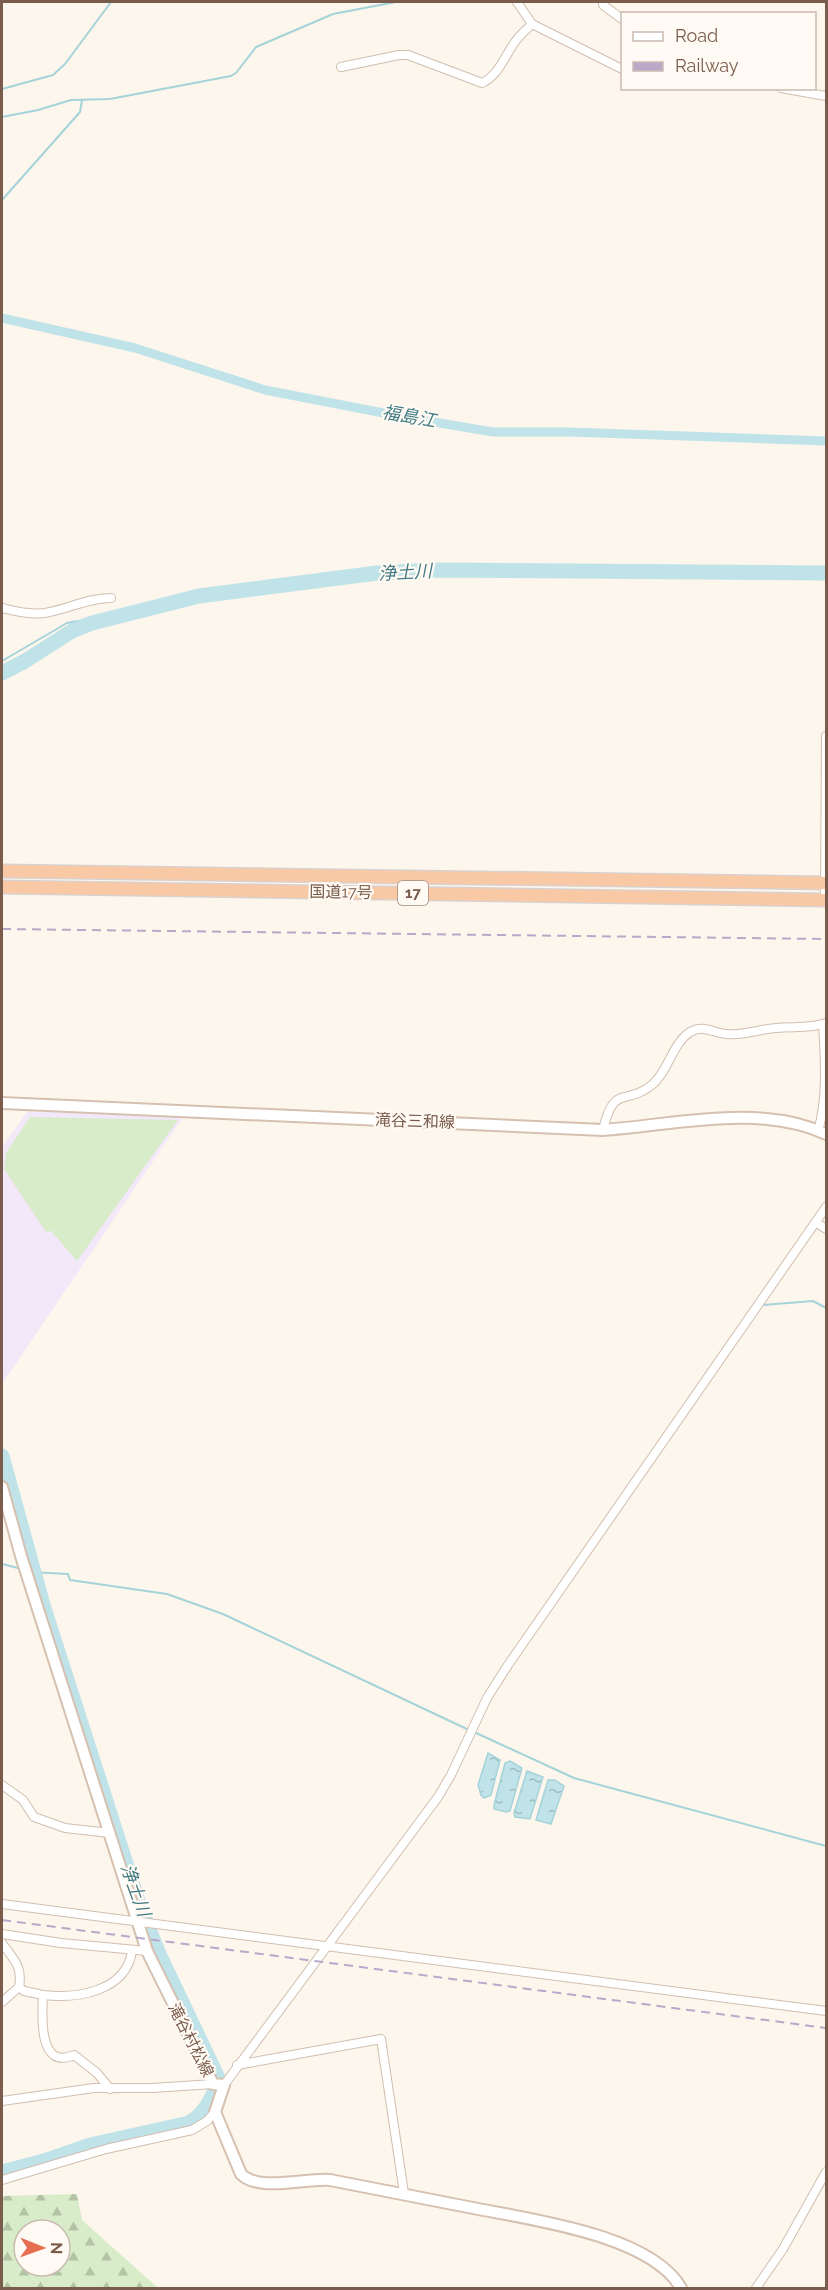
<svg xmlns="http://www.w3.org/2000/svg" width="828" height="2290" font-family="Raleway,'Noto Sans JP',sans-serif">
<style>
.education{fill:#f3e8fa}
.forest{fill:url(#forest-firs);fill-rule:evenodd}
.pitch{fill:#d8ecc9}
.water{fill:url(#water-ripples);stroke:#a5d3da;stroke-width:1.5}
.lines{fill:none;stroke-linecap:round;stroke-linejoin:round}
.stream{stroke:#a5d3da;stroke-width:2}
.canal{stroke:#bfe3e8;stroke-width:9}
.river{stroke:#bfe3e8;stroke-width:15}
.minor-casing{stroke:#d1beb0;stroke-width:10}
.secondary-casing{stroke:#d6c0b0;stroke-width:14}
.trunk-casing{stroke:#dad1cd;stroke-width:15}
.minor{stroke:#fff;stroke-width:8}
.secondary{stroke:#fff;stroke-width:10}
.trunk{stroke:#f9c8a4;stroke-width:12}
.rail{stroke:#b9a8c9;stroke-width:2;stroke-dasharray:9 6;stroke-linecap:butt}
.labels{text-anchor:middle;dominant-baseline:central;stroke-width:4.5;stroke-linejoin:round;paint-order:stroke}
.shield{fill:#fffaf3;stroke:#a28b7f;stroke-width:1.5}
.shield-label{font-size:15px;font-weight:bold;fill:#7a5c4d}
.street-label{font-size:16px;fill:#7a5c4d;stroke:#fffaf3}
.water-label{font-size:18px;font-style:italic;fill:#437c86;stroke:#fffaf3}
</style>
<defs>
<pattern id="forest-firs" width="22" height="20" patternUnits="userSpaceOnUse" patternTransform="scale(1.5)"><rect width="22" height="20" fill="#d8ecc9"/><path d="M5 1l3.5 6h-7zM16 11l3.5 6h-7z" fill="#b4c2a5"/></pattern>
<pattern id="water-ripples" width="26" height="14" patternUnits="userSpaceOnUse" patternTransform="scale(1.5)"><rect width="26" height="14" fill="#bfe3e8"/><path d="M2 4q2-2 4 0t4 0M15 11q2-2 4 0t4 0" fill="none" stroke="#a0bbbe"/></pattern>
</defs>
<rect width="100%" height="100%" fill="#fdf6ec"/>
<path class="education" d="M28 1111 183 1117 2 1384V1147Z"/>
<path class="forest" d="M77 2194 82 2220 158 2288H2V2196ZM24 2230H60V2266H24Z"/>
<path class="pitch" d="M30 1117 178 1120 77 1261 51 1231 46 1232 4 1169 6 1153Z"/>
<g class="water">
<path d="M488 1753 500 1760 491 1795 484 1798 481 1795 478 1785Z"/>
<path d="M510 1761 522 1768 510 1811 506 1812 494 1809V1805L505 1763Z"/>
<path d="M527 1771 543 1777 530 1819 515 1817 514 1813Z"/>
<path d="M548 1780H555L564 1786 551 1824 536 1820Z"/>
</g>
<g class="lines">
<g class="stream">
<path d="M2 89 53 75 65 64 111 2"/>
<path d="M2 117 38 110 71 100 110 99 231 76 236 73 256 47 333 14 396 2"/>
<path d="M2 200 80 112 82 100"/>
<path d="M2 661 67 623 84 620 92 623"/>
<path d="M763 1305 813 1301 826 1308"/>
<path d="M2 1564 22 1569"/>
<path d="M30 1572 68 1574 70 1580 167 1594 223 1614 469 1730"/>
<path d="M474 1732 574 1778 826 1846"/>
</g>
<path class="canal" d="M2 318 135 348 265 390 404 417 493 432H569L826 441"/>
<g class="river">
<path d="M2 673 25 661 72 631 92 623 199 596 377 573 433 570 826 573"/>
<path d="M2 1456 43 1605 139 1904 159 1954 219 2080C212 2098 206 2113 189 2123L90 2145 44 2161 2 2172"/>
</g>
<g class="minor-casing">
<g id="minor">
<path d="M517 2 532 24 622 69"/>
<path d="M603 2V5L622 19"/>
<path d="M341 67 399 55H408L482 83C500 75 506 52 518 38 522 33 527 29 532 24"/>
<path d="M781 88 826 96"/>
<path d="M2 608C16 611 30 615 45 613 68 609 88 598 111 598"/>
<path d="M825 900 826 736"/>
<path d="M603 1130C614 1082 626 1107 653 1084 669 1070 672 1044 690 1032 703 1024 713 1033 726 1034 742 1036 760 1029 776 1028 793 1026 810 1029 826 1023"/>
<path d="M818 1131C828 1097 825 1059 823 1024"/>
<path d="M817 1223 826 1229"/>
<path d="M2 1785 23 1800 34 1817 65 1828 110 1833"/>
<path d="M2 1904 826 2011"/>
<path d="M2 1934 61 1943 147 1951"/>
<path d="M2 1943C13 1959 23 1966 19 1987L2 2002"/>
<path d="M19 1987 24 1991 43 1995C42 2015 38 2071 74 2055L97 2073 110 2089"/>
<path d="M43 1995C76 1999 126 1992 132 1951"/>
<path d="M237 2065 381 2039 404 2193"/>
<path d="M224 2085 438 1797 451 1775 487 1698 508 1665 826 1207"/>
<path d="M2 2101 94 2088H152L213 2084"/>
<path d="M2 2180 106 2149 192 2130 207 2121 215 2112"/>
<path d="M756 2288 783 2249 826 2172"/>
</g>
</g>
<g class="secondary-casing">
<g id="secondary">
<path d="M2 1103 603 1130C675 1125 758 1103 826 1134"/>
<path d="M2 1487 21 1556 147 1951 213 2084 224 2085 215 2112 241 2174C258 2192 305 2178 330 2180 378 2189 425 2199 473 2208 529 2219 651 2235 681 2288"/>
</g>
</g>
<g class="trunk-casing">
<g id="trunk">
<path d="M2 871 826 883"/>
<path d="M2 887 826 900"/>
</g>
</g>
<use href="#minor" class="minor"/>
<use href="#secondary" class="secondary"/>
<use href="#trunk" class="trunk"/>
<g class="rail">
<path d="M2 929 826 939"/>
<path d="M2 1920 826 2028"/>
</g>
</g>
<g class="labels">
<rect class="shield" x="398" y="881" width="30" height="24" rx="4.5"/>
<g class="shield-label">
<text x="413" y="893">17</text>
</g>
<g class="street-label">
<text transform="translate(341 892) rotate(1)">国道17号</text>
<text transform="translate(415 1121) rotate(2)">滝谷三和線</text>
<text transform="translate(191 2040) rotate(63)">滝谷村松線</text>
</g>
<g class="water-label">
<text transform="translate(409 416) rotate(10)">福島江</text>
<text transform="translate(405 572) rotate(-3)">浄土川</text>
<text transform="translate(136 1890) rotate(70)">浄土川</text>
</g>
</g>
<rect width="828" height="2290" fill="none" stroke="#7a5c4d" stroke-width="6"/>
<rect x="621" y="12" width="195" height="78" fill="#fffaf3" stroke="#cabbb1" stroke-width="1.5"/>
<rect x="633" y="32" width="30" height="9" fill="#ffffff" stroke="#cabbb1" stroke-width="1.5"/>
<text x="675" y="42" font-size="18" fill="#7a5c4d">Road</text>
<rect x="633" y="62" width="30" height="9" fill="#b9a8c9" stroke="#cabbb1" stroke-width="1.5"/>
<text x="675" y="72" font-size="18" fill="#7a5c4d">Railway</text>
<g transform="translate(42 2248) rotate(91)"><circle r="28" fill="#fffaf3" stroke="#cabbb1" stroke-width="1.5"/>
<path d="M0-4.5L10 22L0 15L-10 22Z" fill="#e76f51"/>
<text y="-9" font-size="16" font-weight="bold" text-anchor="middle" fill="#7a5c4d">N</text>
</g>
</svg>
